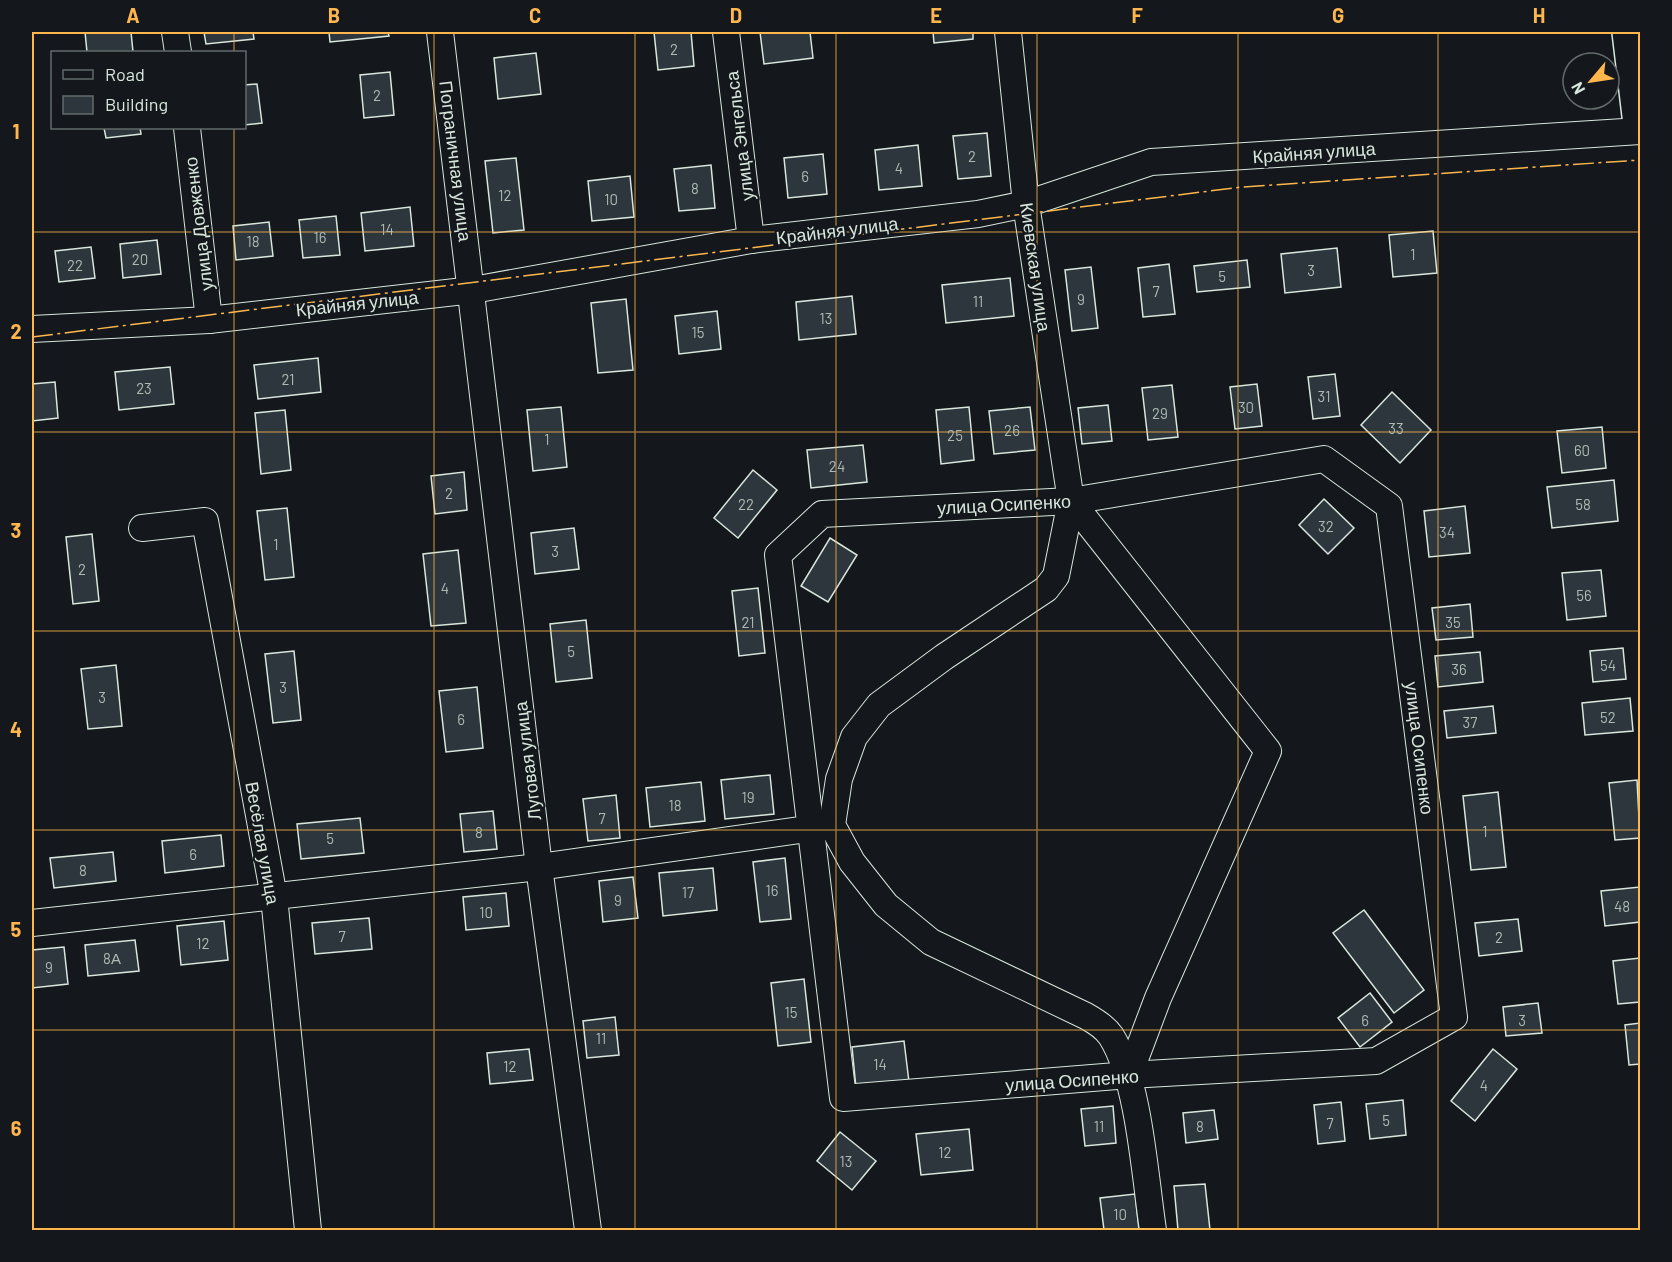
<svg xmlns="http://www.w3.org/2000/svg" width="1672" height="1262" font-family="Barlow,sans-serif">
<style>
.building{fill:#2c363c;stroke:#d8e6dc;stroke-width:1.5}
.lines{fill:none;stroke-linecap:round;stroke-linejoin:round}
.minor-casing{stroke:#d8e6dc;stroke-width:28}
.major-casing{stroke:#d8e6dc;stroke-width:36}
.minor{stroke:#14181c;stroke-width:26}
.major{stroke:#14181c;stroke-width:33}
.power{stroke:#ffb74d;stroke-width:1.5;stroke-dasharray:21 4.5 3 4.5;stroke-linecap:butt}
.grid{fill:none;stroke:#ffb74d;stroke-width:1.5;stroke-opacity:0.55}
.labels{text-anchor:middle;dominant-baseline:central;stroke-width:4.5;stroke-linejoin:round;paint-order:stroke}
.number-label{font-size:15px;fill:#adbab4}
.street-label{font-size:18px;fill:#d8e6dc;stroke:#14181c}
.neatline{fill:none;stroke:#ffb74d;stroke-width:2}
.grid-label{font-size:20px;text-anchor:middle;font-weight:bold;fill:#ffb74d}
</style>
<rect width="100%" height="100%" fill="#14181c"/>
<g class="building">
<path d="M85 32H131L133 52H87Z"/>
<path d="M204 32H253L254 39 206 44Z"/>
<path d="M329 32H388L389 36 330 42Z"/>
<path d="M654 32H691L694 66 658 70Z"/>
<path d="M760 32H810L813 58 764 64Z"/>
<path d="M933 32H973V39L934 43Z"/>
<path d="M536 53 541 94 498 99 494 58Z"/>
<path d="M390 72 394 115 364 118 360 75Z"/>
<path d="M257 84 262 123 244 125V85Z"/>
<path d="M104 128H140L141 134 106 138Z"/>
<path d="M987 133 991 176 958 179 953 136Z"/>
<path d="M918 145 922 186 879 190 875 150Z"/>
<path d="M823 154 827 194 788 198 784 158Z"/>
<path d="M516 158 524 230 493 233 485 161Z"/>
<path d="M711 165 715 208 679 211 674 169Z"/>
<path d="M630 176 634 217 592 221 588 181Z"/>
<path d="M410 207 414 246 365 251 361 213Z"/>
<path d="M336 216 340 255 303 258 299 220Z"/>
<path d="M269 222 273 256 236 260 233 226Z"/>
<path d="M1433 231 1437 273 1393 277 1389 235Z"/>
<path d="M157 240 161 274 123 278 120 244Z"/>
<path d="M91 247 95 278 59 282 55 251Z"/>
<path d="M1337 248 1341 287 1285 293 1281 254Z"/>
<path d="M1247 260 1250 287 1197 292 1194 266Z"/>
<path d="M1169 264 1175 314 1143 317 1138 268Z"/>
<path d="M1091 267 1098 328 1072 331 1065 270Z"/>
<path d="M1010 278 1014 316 946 323 942 285Z"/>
<path d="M852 296 856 334 799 340 796 302Z"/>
<path d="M626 299 633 370 598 373 591 303Z"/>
<path d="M717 311 721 349 679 354 675 316Z"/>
<path d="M318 358 321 392 258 399 254 365Z"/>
<path d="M170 367 174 404 119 410 115 372Z"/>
<path d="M1335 374 1340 416 1313 419 1308 377Z"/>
<path d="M55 382 58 418 32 421V384Z"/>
<path d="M1257 384 1262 426 1235 429 1230 387Z"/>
<path d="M1172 385 1178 437 1148 440 1142 388Z"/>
<path d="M1392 392 1431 430 1400 463 1361 425Z"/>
<path d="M1108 405 1112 441 1082 444 1078 408Z"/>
<path d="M561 407 567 467 533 471 527 410Z"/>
<path d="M969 407 974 460 941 464 936 410Z"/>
<path d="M1030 407 1035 450 994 454 989 411Z"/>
<path d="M285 410 291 470 261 474 255 413Z"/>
<path d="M1602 427 1606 468 1562 473 1557 431Z"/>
<path d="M863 445 867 482 811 488 807 450Z"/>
<path d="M753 470 777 490 738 538 714 518Z"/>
<path d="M464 472 467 510 435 514 431 476Z"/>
<path d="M1614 480 1618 521 1552 528 1547 487Z"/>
<path d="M1324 499 1354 528 1328 554 1299 525Z"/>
<path d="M1465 506 1470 553 1429 557 1424 511Z"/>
<path d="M287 508 294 577 265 580 257 511Z"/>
<path d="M574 528 579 569 535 574 531 533Z"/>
<path d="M92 534 99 601 73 604 66 537Z"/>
<path d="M830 538 857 555 828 602 801 586Z"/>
<path d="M458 550 466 623 431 626 423 554Z"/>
<path d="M1601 570 1606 616 1567 620 1562 573Z"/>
<path d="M758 588 765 653 739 656 732 591Z"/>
<path d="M1470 604 1473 637 1436 640 1432 608Z"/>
<path d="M586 620 592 678 556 682 550 624Z"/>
<path d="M1623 648 1626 679 1593 682 1590 651Z"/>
<path d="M294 651 301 720 273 723 265 654Z"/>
<path d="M1480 652 1483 682 1438 687 1435 656Z"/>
<path d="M116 665 122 726 88 729 81 669Z"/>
<path d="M477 687 483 748 446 752 439 691Z"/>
<path d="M1630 698 1633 731 1585 735 1582 703Z"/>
<path d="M1493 706 1496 733 1447 738 1444 711Z"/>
<path d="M770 775 774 814 725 819 721 780Z"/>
<path d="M1637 780 1640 838 1615 840 1609 783Z"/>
<path d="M701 782 705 821 650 827 646 788Z"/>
<path d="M1498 792 1506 867 1471 870 1463 796Z"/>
<path d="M616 795 620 838 588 841 583 799Z"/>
<path d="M493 811 497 849 464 852 460 814Z"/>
<path d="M360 818 364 853 301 859 297 824Z"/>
<path d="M221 835 224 866 165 873 162 841Z"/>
<path d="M113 852 116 881 54 888 50 858Z"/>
<path d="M785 858 791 919 760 922 753 862Z"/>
<path d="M713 868 717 910 663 916 659 873Z"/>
<path d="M633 877 638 918 603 922 599 881Z"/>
<path d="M1640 887V922L1605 926 1601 891Z"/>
<path d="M506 893 509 926 466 930 463 897Z"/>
<path d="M1364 910 1424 990 1394 1013 1333 933Z"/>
<path d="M369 918 372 949 315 954 312 923Z"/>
<path d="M1518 919 1522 951 1479 956 1475 923Z"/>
<path d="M224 921 228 960 181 965 177 926Z"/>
<path d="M135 940 139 971 88 976 85 945Z"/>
<path d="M64 947 68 984 32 988V950Z"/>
<path d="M1640 958V1002L1618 1004 1613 961Z"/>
<path d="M804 979 811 1042 778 1046 771 983Z"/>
<path d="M1370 993 1392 1022 1360 1047 1338 1018Z"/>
<path d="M1538 1003 1542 1033 1506 1036 1503 1007Z"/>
<path d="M615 1017 619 1055 587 1058 583 1021Z"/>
<path d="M1640 1023V1064L1629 1065 1625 1025Z"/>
<path d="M904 1041 909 1082 856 1088 852 1047Z"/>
<path d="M529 1049 533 1080 490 1084 487 1053Z"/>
<path d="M1493 1049 1517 1069 1475 1121 1451 1101Z"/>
<path d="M1403 1100 1406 1135 1370 1139 1366 1104Z"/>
<path d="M1341 1102 1345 1141 1318 1144 1314 1105Z"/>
<path d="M1113 1106 1116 1143 1085 1146 1081 1109Z"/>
<path d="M1214 1110 1218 1139 1186 1143 1183 1113Z"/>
<path d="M969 1129 973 1170 921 1175 916 1134Z"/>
<path d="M840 1132 876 1161 852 1190 817 1161Z"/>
<path d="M1205 1184 1210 1230H1178L1174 1186Z"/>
<path d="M1135 1194 1139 1230H1104L1100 1198Z"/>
</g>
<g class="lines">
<g class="minor-casing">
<g id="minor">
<path d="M175 32 178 52"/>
<path d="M440 32 539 867 588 1230"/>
<path d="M726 32 751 240"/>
<path d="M1008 32 1026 204 1071 501 1056 576 1046 589 944 657 879 705 854 737 839 779 832 825 852 862 886 905 931 942 1086 1016C1095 1021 1105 1027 1111 1036 1139 1080 1145 1177 1153 1230"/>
<path d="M187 128 209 320"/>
<path d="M32 329 209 320 473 290 751 240 978 214 1026 204 1151 162 1640 131"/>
<path d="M1324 459 1389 506 1454 1017 1376 1061 1129 1075 843 1098 778 555 822 514 1071 501Z"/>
<path d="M1071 501 1268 751 1158 998 1129 1075"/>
<path d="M142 528 205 521 274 897 308 1230"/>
<path d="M32 923 539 867 828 826"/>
</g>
</g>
<g class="major-casing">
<path id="major" d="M1629 32 1640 124"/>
</g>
<use href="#minor" class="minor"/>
<use href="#major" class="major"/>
<path class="power" d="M32 337 1242 187 1640 160"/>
</g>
<path class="grid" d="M234 32V52M434 32V1230M635 32V1230M836 32V1230M1037 32V1230M1238 32V1230M1438 32V1230M234 128V1230M32 232H1640M32 432H1640M32 631H1640M32 830H1640M32 1030H1640"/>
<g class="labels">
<g class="number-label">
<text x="674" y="49">2</text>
<text x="377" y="95">2</text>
<text x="972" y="156">2</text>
<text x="899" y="168">4</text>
<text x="805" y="176">6</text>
<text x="695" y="188">8</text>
<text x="505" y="195">12</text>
<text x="611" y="199">10</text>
<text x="387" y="229">14</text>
<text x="320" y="237">16</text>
<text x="253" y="241">18</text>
<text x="1413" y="254">1</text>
<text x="140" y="259">20</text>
<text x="75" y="265">22</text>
<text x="1311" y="270">3</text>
<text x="1222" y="276">5</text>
<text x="1156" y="291">7</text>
<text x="1081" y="299">9</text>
<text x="978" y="301">11</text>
<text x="826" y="318">13</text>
<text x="698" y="332">15</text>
<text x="288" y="379">21</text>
<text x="144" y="388">23</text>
<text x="1324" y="396">31</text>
<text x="1246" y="407">30</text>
<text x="1160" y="413">29</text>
<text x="1396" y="428">33</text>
<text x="1012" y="430">26</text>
<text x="955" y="435">25</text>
<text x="547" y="439">1</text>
<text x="1582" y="450">60</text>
<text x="837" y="466">24</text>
<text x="449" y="493">2</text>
<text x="746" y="504">22</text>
<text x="1583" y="504">58</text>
<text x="1326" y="526">32</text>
<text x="1447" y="532">34</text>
<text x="276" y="544">1</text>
<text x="555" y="551">3</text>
<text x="82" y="569">2</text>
<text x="445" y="588">4</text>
<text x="1584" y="595">56</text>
<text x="748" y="622">21</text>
<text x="1453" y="622">35</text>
<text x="571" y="651">5</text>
<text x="1608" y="665">54</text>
<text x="1459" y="669">36</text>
<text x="283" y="687">3</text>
<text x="102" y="697">3</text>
<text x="1608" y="717">52</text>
<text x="461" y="719">6</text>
<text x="1470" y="722">37</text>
<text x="748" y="797">19</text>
<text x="675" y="805">18</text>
<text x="602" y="818">7</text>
<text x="1485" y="831">1</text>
<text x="479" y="832">8</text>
<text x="330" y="838">5</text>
<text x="193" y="854">6</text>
<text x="83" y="870">8</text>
<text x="772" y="890">16</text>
<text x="688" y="892">17</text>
<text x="618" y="900">9</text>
<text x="1622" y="906">48</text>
<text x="486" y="912">10</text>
<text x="342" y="936">7</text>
<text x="1499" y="937">2</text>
<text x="203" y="943">12</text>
<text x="112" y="958">8А</text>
<text x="49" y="967">9</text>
<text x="791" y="1012">15</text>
<text x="1365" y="1020">6</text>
<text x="1522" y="1020">3</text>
<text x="601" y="1038">11</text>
<text x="880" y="1064">14</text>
<text x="510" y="1066">12</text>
<text x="1484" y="1085">4</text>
<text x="1386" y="1120">5</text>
<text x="1330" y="1123">7</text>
<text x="1099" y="1126">11</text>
<text x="1200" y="1126">8</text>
<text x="945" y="1152">12</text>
<text x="846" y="1161">13</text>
<text x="1120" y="1214">10</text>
</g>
<g class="street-label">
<text transform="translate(739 136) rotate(-97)">улица Энгельса</text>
<text transform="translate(1314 152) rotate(-4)">Крайняя улица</text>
<text transform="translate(456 161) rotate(83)">Пограничная улица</text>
<text transform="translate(198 224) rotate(-97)">улица Довженко</text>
<text transform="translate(837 230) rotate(-7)">Крайняя улица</text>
<text transform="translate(1036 267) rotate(82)">Киевская улица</text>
<text transform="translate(357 303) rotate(-6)">Крайняя улица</text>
<text transform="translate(1004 504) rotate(-3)">улица Осипенко</text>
<text transform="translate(1420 748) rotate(83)">улица Осипенко</text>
<text transform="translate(527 761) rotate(-97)">Луговая улица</text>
<text transform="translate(263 843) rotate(80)">Весёлая улица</text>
<text transform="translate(1072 1080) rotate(-4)">улица Осипенко</text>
</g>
</g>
<rect width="1672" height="1262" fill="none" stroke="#14181c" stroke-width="66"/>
<rect x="51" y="51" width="195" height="78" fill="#14181c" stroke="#626a69" stroke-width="1.5"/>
<rect x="63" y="70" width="30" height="9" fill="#14181c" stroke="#626a69" stroke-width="1.5"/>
<text x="105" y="81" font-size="18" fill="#d8e6dc">Road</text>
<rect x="63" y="96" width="30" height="18" fill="#2c363c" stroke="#626a69" stroke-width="1.5"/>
<text x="105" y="111" font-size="18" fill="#d8e6dc">Building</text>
<g transform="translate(1591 81) rotate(241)"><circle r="28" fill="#14181c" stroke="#626a69" stroke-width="1.5"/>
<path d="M0-4.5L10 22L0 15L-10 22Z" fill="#ffb74d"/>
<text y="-9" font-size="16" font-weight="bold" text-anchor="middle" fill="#d8e6dc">N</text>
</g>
<rect x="33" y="33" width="1606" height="1196" class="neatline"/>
<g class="grid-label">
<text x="133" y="23">A</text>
<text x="334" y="23">B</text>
<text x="535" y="23">C</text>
<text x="736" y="23">D</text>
<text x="936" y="23">E</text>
<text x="1137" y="23">F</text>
<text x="1338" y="23">G</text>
<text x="1539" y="23">H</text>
<text x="16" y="139">1</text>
<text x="16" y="339">2</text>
<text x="16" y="538">3</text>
<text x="16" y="737">4</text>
<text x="16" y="937">5</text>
<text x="16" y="1136">6</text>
</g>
</svg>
